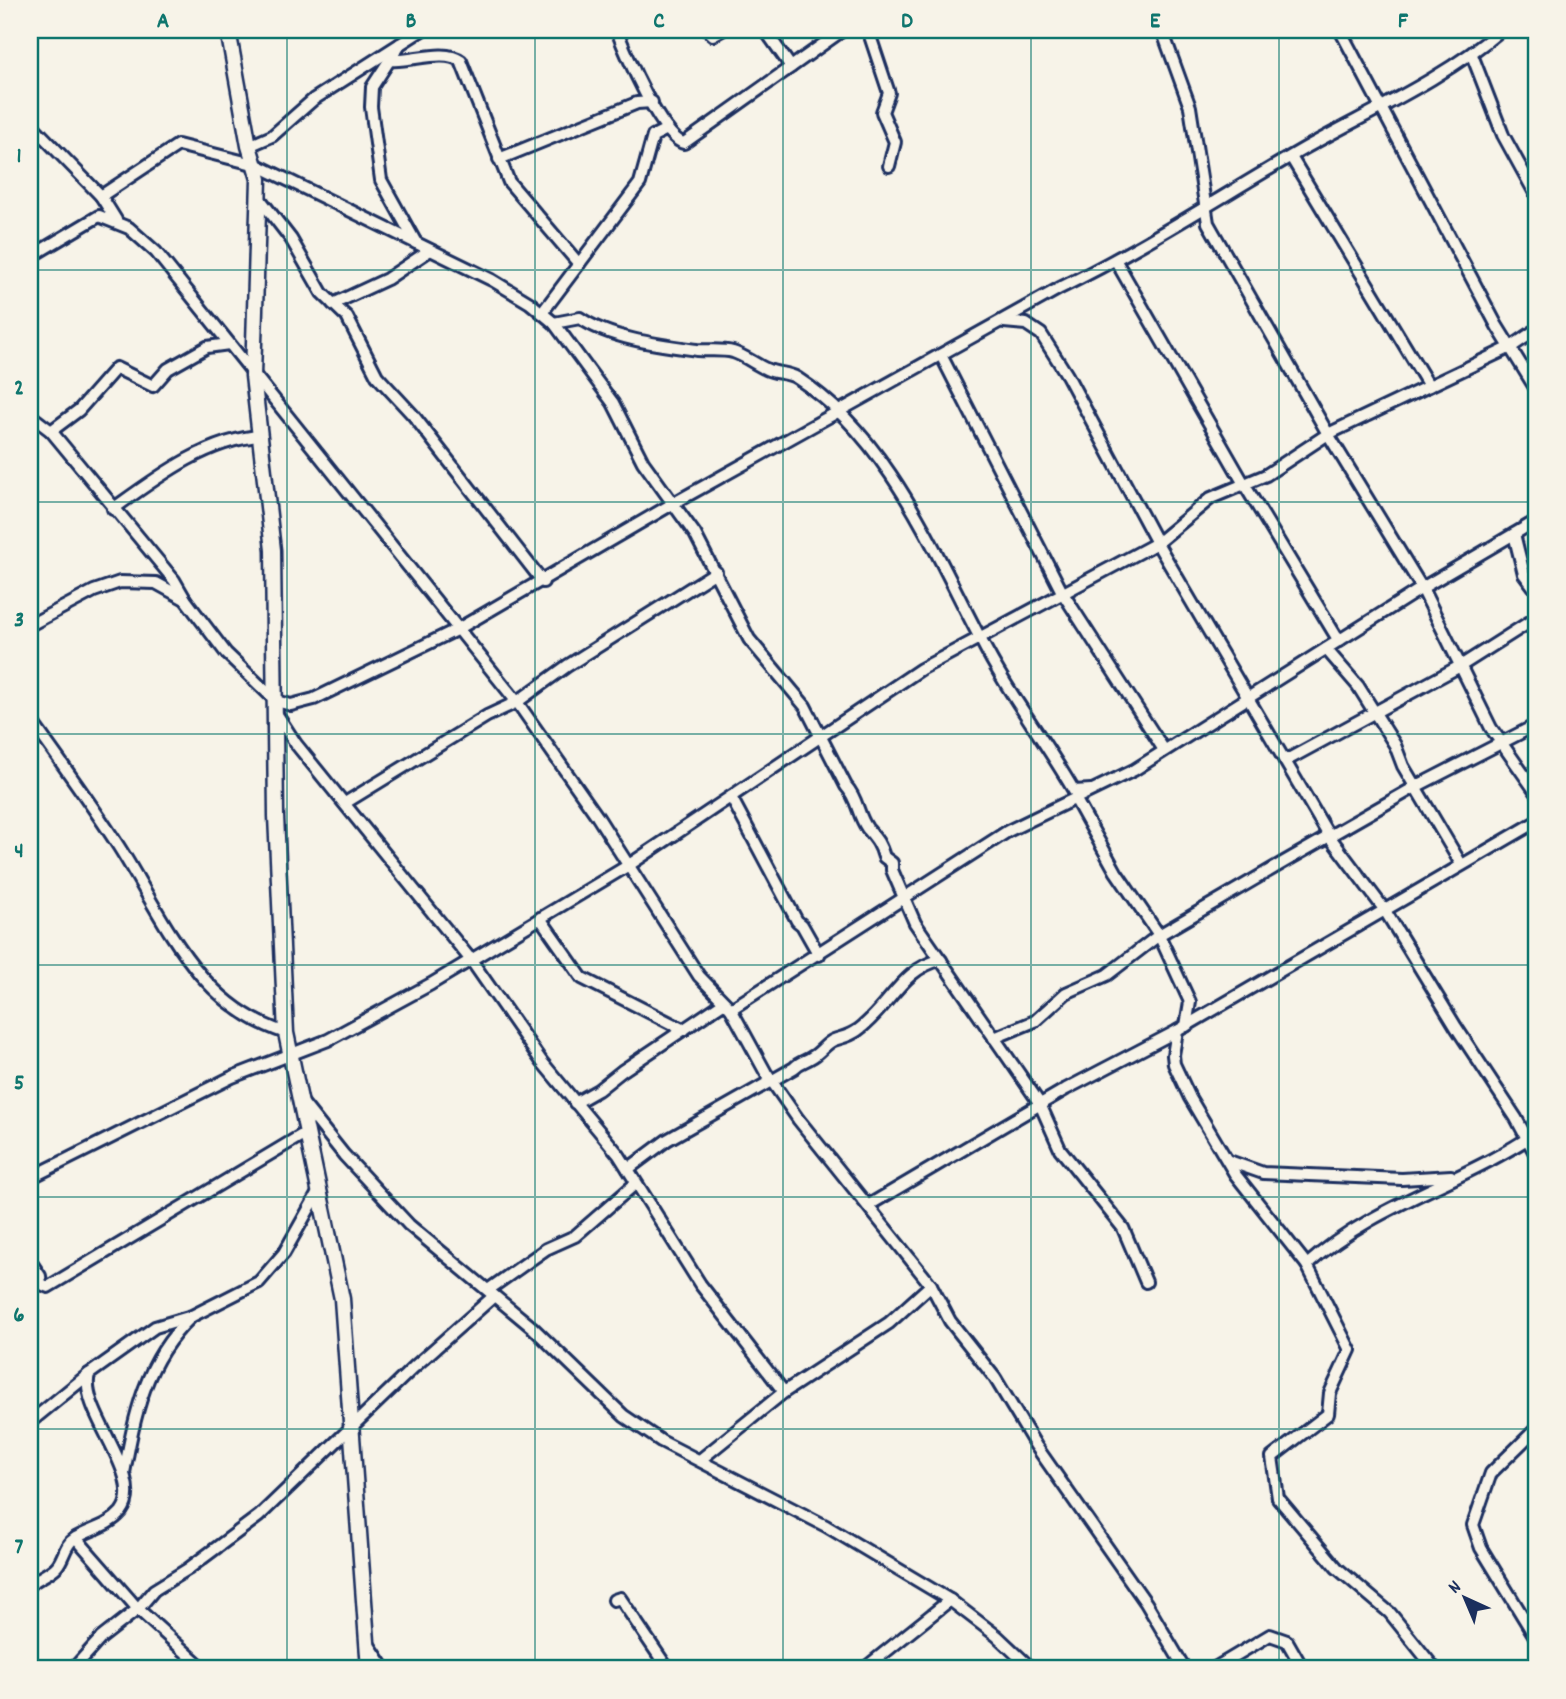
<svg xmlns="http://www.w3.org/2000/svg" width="1566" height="1699" font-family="Dekko,sans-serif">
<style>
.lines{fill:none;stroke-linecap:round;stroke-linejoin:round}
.minor-casing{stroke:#1b2f5e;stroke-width:16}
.tertiary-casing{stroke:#1b2f5e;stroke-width:19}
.minor{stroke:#f7f3e8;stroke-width:10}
.tertiary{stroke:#f7f3e8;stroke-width:14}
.grid{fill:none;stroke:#0f766e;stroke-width:2;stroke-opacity:0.55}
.neatline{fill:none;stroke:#0f766e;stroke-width:2.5}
.grid-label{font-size:23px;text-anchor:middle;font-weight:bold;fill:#0f766e}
</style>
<rect width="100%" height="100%" fill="#f7f3e8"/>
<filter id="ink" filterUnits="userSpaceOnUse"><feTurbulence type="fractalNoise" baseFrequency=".0143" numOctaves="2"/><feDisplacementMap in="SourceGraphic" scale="14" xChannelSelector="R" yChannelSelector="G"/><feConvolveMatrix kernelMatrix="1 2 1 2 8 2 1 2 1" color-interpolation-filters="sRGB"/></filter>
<g filter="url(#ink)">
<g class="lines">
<g class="minor-casing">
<g id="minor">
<path d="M617 30C624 51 663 140 684 143L843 30"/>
<path d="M708 30 713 35 722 30"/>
<path d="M765 30 791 67"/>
<path d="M868 30 889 93 882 112 895 142 889 166"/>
<path d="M1162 30 1190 107 1208 223 1328 434 1422 588 1491 728 1536 792"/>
<path d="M1340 30 1497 326 1536 389"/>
<path d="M400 44 372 87 371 107 381 180 416 243"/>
<path d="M1472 55 1503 135 1536 195"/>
<path d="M391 60C411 62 445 48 461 61L509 182 579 264"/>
<path d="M30 123 101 196 116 220"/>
<path d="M249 146 272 136 314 99 422 30"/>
<path d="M1291 157 1429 386"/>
<path d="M499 159 637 103 652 102"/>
<path d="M101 196 178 145 257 165 492 280 530 303 554 323 613 403 643 462 695 534 749 639 805 706 846 786C858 799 857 814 867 828 876 839 880 843 884 857L892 863V870L915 923 1040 1104 1060 1149 1123 1228 1146 1282"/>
<path d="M260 199 291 239 322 293 347 317 377 376 413 415 543 582"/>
<path d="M30 257 99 216 129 228 156 252 517 702 597 816 699 976 731 1009 766 1073 798 1119 931 1285 950 1321 995 1378 1036 1446 1146 1603 1185 1669"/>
<path d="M1116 261 1244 484 1339 641"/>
<path d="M333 304 387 279 430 250"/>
<path d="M542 313 640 183 653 136 667 129"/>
<path d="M1004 322 1026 324 1041 334 1067 375 1157 543 1329 836 1384 909 1456 1027 1516 1118 1536 1155"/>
<path d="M554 323 580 318C610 339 661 345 697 350 709 351 722 349 733 352 745 356 755 364 766 369 776 374 788 372 797 378 887 436 932 547 980 638 1007 692 1044 739 1074 791L1091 790"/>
<path d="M941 355 1062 592 1164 750"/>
<path d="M30 415 51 431 174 580 185 599"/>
<path d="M51 431 79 410 116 368 153 386 168 369 207 347 229 344"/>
<path d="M113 509C156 478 207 439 261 436"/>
<path d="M1514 534 1524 574 1536 590"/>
<path d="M30 625 94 591 120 582 156 583 185 599 226 653 276 701 291 705 314 699 458 629 674 503 1060 288C1145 247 1223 195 1305 148 1371 111 1444 79 1501 30"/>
<path d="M1326 649 1358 686 1395 745 1403 766 1461 864"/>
<path d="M276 713 296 744 471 960 542 1062 619 1155 700 1284 784 1392"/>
<path d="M30 719C60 761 91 803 119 847 165 920 197 1005 286 1033"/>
<path d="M1285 761 1462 665 1536 618"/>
<path d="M731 797 797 921 802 925 819 955"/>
<path d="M1076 800 1116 872 1159 935 1190 1002 1186 1026"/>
<path d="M345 803 487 716 517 702 567 666 716 572"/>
<path d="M540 918 582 978 684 1030"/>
<path d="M731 1009 1008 831 1134 770 1422 588 1536 521"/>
<path d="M1177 1031 1173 1055 1174 1064 1190 1098 1235 1174 1307 1265 1350 1350 1330 1393 1328 1414 1272 1457 1278 1498 1337 1568 1390 1613 1435 1669"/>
<path d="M994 1038 1035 1021 1066 993 1107 975 1159 935 1284 862 1417 786 1536 725"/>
<path d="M301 1101 344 1155 409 1225 533 1328 624 1416 661 1441 826 1526 950 1600 997 1636 1032 1669"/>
<path d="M575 1103 598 1090 622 1071 723 1003"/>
<path d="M1229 1161 1263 1173 1402 1179 1451 1176"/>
<path d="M628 1169 667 1140 794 1068C800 1061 805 1062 812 1057 820 1053 826 1043 834 1040 843 1037 850 1036 858 1030 888 1009 903 967 941 960"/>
<path d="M30 1178 232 1077 328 1040 431 984 629 865 921 669 1157 543 1211 498 1266 475 1328 434 1511 347 1536 330"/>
<path d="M869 1205 1066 1089 1177 1031 1536 822"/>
<path d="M30 1261 40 1276 41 1284 48 1287 307 1132"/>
<path d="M1307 1265C1374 1204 1463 1183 1536 1133"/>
<path d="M488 1290 546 1249 575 1236 635 1184"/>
<path d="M30 1422 89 1374"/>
<path d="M1536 1429 1491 1473 1473 1525 1481 1548 1536 1638"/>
<path d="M700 1460 784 1392 889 1323 931 1285"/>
<path d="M124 1473C135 1414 145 1361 190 1318"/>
<path d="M76 1538 138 1609 204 1669"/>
<path d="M30 1584C38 1578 51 1573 57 1566 64 1558 65 1544 74 1539 90 1529 108 1527 121 1512 148 1477 78 1412 89 1374L155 1327 192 1316 259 1282 284 1253 319 1191"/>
<path d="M614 1600 620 1598 668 1669"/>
<path d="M369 1645 385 1669"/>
<path d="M73 1669 101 1638 138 1609 154 1590 188 1569 259 1516 414 1367 494 1296"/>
<path d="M864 1669 950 1600"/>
<path d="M1213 1669 1270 1635 1287 1641 1303 1669"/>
</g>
</g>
<g class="tertiary-casing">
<path id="tertiary" d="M228 30 249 146 259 179 253 376 273 550 276 816 286 1033 342 1299 369 1669"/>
</g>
<use href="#minor" class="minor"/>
<use href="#tertiary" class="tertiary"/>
</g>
</g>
<path class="grid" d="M287 30V1669M535 30V1669M783 30V1669M1031 30V1669M1279 30V1669M30 270H1536M30 502H1536M30 734H1536M30 965H1536M30 1197H1536M30 1429H1536"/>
<rect width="1566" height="1699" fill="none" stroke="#f7f3e8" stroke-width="77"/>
<g transform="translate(1465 1598) rotate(316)" stroke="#f7f3e8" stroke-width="5" paint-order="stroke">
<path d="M0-5L12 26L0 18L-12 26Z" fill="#1b2f5e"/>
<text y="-10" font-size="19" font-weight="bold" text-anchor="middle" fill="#1b2f5e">N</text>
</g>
<rect x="38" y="38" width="1490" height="1622" class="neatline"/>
<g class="grid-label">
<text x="163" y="27">A</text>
<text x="411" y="27">B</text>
<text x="659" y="27">C</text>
<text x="907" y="27">D</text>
<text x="1155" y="27">E</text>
<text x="1403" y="27">F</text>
<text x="19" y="162">1</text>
<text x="19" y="394">2</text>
<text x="19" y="626">3</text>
<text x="19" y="857">4</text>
<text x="19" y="1089">5</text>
<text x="19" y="1321">6</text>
<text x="19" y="1553">7</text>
</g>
</svg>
